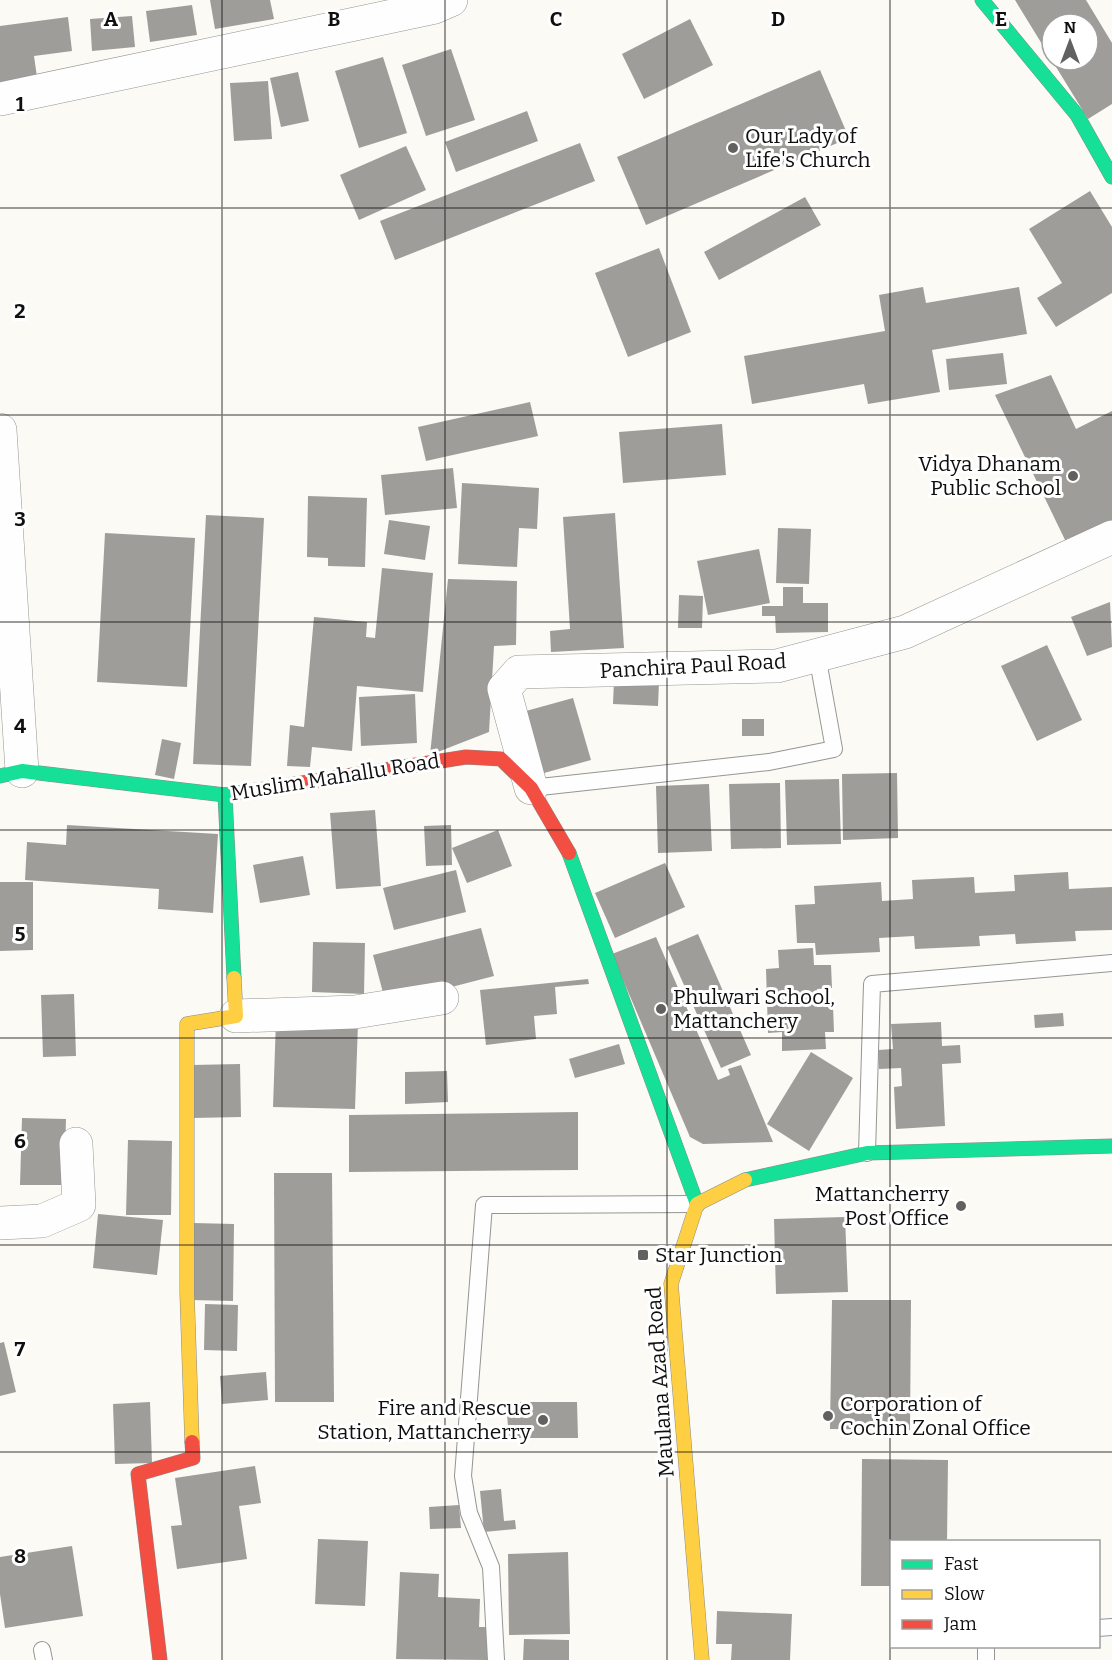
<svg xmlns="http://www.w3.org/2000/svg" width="1112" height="1660" font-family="Bitter,serif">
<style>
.building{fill:#9f9d9a;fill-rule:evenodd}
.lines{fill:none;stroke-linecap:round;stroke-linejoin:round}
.lane-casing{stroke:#959593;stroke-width:18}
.street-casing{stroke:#959593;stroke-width:34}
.fast-casing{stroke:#8c8b89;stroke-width:15}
.slow-casing{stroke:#8c8b89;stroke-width:15}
.jam-casing{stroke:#8c8b89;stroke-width:15}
.lane{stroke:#fefefe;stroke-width:16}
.street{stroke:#fefefe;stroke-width:33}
.fast{stroke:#16e098;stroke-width:14}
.slow{stroke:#ffcf43;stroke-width:14}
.jam{stroke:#f24e42;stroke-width:14}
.grid{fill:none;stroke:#0f0f0f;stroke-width:1.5;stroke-opacity:0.55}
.poi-dot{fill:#626160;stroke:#fff;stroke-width:2}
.labels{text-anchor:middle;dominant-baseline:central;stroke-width:6;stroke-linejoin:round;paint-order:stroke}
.poi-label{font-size:21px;fill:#0f0f0f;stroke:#fff;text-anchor:start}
.street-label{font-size:21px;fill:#0f0f0f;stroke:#fff}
.grid-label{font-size:20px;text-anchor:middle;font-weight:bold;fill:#0f0f0f;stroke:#fff;stroke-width:6;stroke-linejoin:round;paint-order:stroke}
</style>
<rect width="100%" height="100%" fill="#fbfaf5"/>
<g class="building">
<path d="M210 0H270L274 19 215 29Z"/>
<path d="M1015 0H1086L1112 43V104L1088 119ZM1052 24H1088V60H1052Z"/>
<path d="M192 5 197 35 150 42 146 11Z"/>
<path d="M132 16 135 47 92 51 90 19Z"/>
<path d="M68 17 72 51 34 56 37 77 0 82V26Z"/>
<path d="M690 19 713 65 644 99 622 54Z"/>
<path d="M451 49 475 120 426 136 402 65Z"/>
<path d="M383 57 407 133 359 148 335 71Z"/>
<path d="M820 70 849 138 646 225 617 157Z"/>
<path d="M298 72 309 121 281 127 270 78Z"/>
<path d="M268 81 272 139 234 141 230 83Z"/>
<path d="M527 111 538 141 456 172 445 142Z"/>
<path d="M580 143 595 181 395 260 380 221Z"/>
<path d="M406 146 426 190 359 220 340 175Z"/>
<path d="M1090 191 1112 227V293L1056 327 1037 298 1062 283 1029 229Z"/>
<path d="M805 197 821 225 719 280 704 252Z"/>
<path d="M659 248 691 332 628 357 595 273Z"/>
<path d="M923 287 926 303 1019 287 1027 334 932 350 940 392 868 404 864 384 752 404 744 356 885 331 879 295Z"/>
<path d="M1003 353 1007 384 949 390 946 359Z"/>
<path d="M1051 375 1076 429 1112 411V523L1067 544 995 395Z"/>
<path d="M530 402 538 436 426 461 418 427Z"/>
<path d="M722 424 726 475 623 483 619 432Z"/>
<path d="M453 468 457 508 385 515 381 475Z"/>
<path d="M462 483 539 488 537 529 519 528 517 567 458 564Z"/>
<path d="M308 496 367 498 365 567 328 566V558L307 557Z"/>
<path d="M615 513 624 648 551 652 550 631 570 629 563 517Z"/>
<path d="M206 515 264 518 251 766 193 764Z"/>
<path d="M389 520 430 526 425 560 384 554Z"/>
<path d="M778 528 811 529 809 584 776 583Z"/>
<path d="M105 533 195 538 187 687 97 682Z"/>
<path d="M759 549 770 603 708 615 697 561Z"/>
<path d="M382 568 433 573 423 692 357 686 352 751 312 747 310 767 287 766 290 725 304 727 314 617 367 622 366 637 375 638Z"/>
<path d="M448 579 517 581 516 645 494 646 489 732 430 755Z"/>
<path d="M783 587H803V603H828V632L776 633 775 616H762V606H783Z"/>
<path d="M679 595 703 596 702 628H678Z"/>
<path d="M1110 602 1112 647 1087 656 1071 617Z"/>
<path d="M1047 645 1082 720 1037 741 1001 666Z"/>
<path d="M614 680 659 682 658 706 613 704Z"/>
<path d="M415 694 417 743 361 746 359 697Z"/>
<path d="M573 698 591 760 544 773 526 711Z"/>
<rect x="742" y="719" width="22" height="17"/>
<path d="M162 739 181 743 174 779 155 775Z"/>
<path d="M897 773 898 838 843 840 842 774Z"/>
<path d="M839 779 841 844 787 845 785 780Z"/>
<path d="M780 783 781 848 731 849 729 784Z"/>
<path d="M709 784 712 851 658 853 656 786Z"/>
<path d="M375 810 381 886 336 889 330 813Z"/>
<path d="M67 825 218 834 213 913 158 909 159 889 25 880 27 842 66 845Z"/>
<path d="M451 825 452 865 426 866 424 826Z"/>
<path d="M498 830 512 866 467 883 452 848Z"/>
<path d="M303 856 310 895 260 903 253 865Z"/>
<path d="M665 863 685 907 615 938 595 893Z"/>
<path d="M456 870 466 912 394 930 383 888Z"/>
<path d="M1068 872 1069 889 1112 887V930L1075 931 1076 941 1016 944 1015 934 979 936 980 946 915 949 914 936 879 938 880 952 816 955 815 943H797L795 905 815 904 814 886 881 882 882 901 913 899 912 880 974 877 975 893 1015 891 1014 875Z"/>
<path d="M0 882H33V950L0 951Z"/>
<path d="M481 928 494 976 386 1004 373 955Z"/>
<path d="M698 934 751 1055 721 1068 667 947Z"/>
<path d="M656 937 718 1080 730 1075 728 1069 741 1065 773 1142 703 1144 690 1137 612 954Z"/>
<path d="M313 942 365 943 364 994 312 992Z"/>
<path d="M813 948 814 965H831L832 988 817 989V1007L833 1006 834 1032H825L826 1049 782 1051V1032L768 1033 766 969 779 968 778 950Z"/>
<path d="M588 979 589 984 555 987 557 1014 534 1016 536 1039 486 1045 480 990Z"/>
<path d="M74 994 76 1056 43 1057 41 995Z"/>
<path d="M1063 1013 1064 1026 1035 1028 1034 1015Z"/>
<path d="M276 1020 358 1023 355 1109 273 1107Z"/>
<path d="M941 1022 942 1046 960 1045 961 1063 942 1064 945 1126 896 1129 894 1087 902 1086 901 1068 879 1069 878 1050 893 1049 891 1024Z"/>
<path d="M619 1044 625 1064 575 1078 569 1059Z"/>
<path d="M811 1052 853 1078 809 1151 767 1124Z"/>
<path d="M240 1064 241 1117 193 1118 192 1065Z"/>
<path d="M447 1071 448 1102 405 1104V1072Z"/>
<path d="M578 1112V1170L349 1172V1115Z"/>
<path d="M22 1118 66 1119 64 1185H20Z"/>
<path d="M128 1140 172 1141 171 1215H126Z"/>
<path d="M274 1173H332L334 1402H275Z"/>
<path d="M98 1214 163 1220 157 1275 93 1268Z"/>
<path d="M845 1217 848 1292 776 1294 774 1219Z"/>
<path d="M193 1223 234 1224 233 1301 191 1300Z"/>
<path d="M832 1300H911L910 1430 830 1429Z"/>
<path d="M205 1304 238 1305 237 1351 204 1350Z"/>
<path d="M4 1342 16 1392 0 1396V1343Z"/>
<path d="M266 1372 268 1400 222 1404 220 1376Z"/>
<path d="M150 1402 152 1463 115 1464 113 1404Z"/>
<path d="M506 1402H577L578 1438H509Z"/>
<path d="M862 1459 948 1460 947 1542H892V1586H861Z"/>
<path d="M255 1466 261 1503 239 1506 247 1559 177 1569 171 1526 182 1525 175 1478Z"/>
<path d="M501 1489 504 1521 515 1520 516 1529 484 1532 480 1491Z"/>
<path d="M459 1505 461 1528 430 1529 429 1507Z"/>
<path d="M318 1539 368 1541 365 1606 315 1604Z"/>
<path d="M72 1546 83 1616 5 1628 0 1594V1557Z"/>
<path d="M568 1552 570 1634 509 1635 508 1554Z"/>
<path d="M400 1572 439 1574 438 1597 480 1599 479 1627H489L487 1660 396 1659Z"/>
<path d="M717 1611 792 1614 790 1660H731L732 1644H716Z"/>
<path d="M524 1639 569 1640V1660H523Z"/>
</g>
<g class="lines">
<g class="lane-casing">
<g id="lane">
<path d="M531 788 769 762 834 749 817 655"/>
<path d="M867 1153 872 984 1112 963"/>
<path d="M1098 1628 1112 1627"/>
<path d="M986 1646V1660"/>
<path d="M42 1650 44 1660"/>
<path d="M496 1660 491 1567 469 1513 463 1476 484 1205 697 1204"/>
</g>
</g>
<g class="street-casing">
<g id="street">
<path d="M0 99 435 7 451 0"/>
<path d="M0 430 22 771"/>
<path d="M531 788 504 689 519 672 777 666 905 632 1112 537"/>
<path d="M236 1016 355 1012 442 998"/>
<path d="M0 1223 42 1221 79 1205 76 1144"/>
</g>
</g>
<g class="fast-casing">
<g id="fast">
<path d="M982 0 1077 115 1112 177"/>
<path d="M0 776 22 771 225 795 283 786"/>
<path d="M225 795 234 978"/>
<path d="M569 853 697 1204"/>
<path d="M745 1180 867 1153 1112 1146"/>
</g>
</g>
<g class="slow-casing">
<g id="slow">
<path d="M192 1442 187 1292V1024L236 1016 234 978"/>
<path d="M702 1660 671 1284 697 1204 745 1180"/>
</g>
</g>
<g class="jam-casing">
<g id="jam">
<path d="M283 786 466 757 501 759 531 788 569 853"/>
<path d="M160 1660 138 1474 193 1458 192 1442"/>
</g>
</g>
<use href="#lane" class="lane"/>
<use href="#street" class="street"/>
<use href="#fast" class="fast"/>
<use href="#slow" class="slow"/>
<use href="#jam" class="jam"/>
</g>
<path class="grid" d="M222 0V1660M445 0V1660M667 0V1660M890 0V1660M0 208H1112M0 415H1112M0 622H1112M0 830H1112M0 1038H1112M0 1245H1112M0 1452H1112"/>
<g class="poi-dot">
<circle cx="733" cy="148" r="6"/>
<circle cx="1073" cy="476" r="6"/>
<circle cx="661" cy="1009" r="6"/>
<circle cx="961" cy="1206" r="6"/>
<rect x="637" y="1249" width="12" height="12" rx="3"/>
<circle cx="828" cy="1416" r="6"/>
<circle cx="543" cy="1420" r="6"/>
</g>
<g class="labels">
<g class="poi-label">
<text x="745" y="136">Our Lady of<tspan x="745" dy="24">Life's Church</tspan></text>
<text x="1061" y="464" text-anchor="end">Vidya Dhanam<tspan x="1061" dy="24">Public School</tspan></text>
<text x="673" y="997">Phulwari School,<tspan x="673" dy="24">Mattanchery</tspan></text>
<text x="949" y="1194" text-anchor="end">Mattancherry<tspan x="949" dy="24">Post Office</tspan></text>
<text x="655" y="1255">Star Junction</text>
<text x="840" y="1404">Corporation of<tspan x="840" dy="24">Cochin Zonal Office</tspan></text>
<text x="531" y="1408" text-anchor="end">Fire and Rescue<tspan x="531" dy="24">Station, Mattancherry</tspan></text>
</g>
<g class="street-label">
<text transform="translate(693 666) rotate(-3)">Panchira Paul Road</text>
<text transform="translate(335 777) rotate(-9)">Muslim Mahallu Road</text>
<text transform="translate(660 1382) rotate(-94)">Maulana Azad Road</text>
</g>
</g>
<g class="grid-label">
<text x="111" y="26">A</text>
<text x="334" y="26">B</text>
<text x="556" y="26">C</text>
<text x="778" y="26">D</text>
<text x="1001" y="26">E</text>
<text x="20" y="111">1</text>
<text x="20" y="318">2</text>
<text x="20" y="526">3</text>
<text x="20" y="733">4</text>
<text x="20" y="941">5</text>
<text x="20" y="1148">6</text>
<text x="20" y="1356">7</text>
<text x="20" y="1563">8</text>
</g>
<rect x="890" y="1540" width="210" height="108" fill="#ffffff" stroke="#9f9f9f" stroke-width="1.5"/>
<rect x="902" y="1560" width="30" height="9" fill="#16e098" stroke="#9f9f9f" stroke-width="1.5"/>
<text x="944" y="1570" font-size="18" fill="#0f0f0f">Fast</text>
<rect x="902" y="1590" width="30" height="9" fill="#ffcf43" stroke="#9f9f9f" stroke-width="1.5"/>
<text x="944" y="1600" font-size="18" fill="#0f0f0f">Slow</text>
<rect x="902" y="1620" width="30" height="9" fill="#f24e42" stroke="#9f9f9f" stroke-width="1.5"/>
<text x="944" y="1630" font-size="18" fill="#0f0f0f">Jam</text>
<g transform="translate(1070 42)"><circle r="28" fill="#ffffff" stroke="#9f9f9f" stroke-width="1.5"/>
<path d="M0-4.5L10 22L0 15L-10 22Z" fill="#626160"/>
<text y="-9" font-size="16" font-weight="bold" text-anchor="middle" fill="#0f0f0f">N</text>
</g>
</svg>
